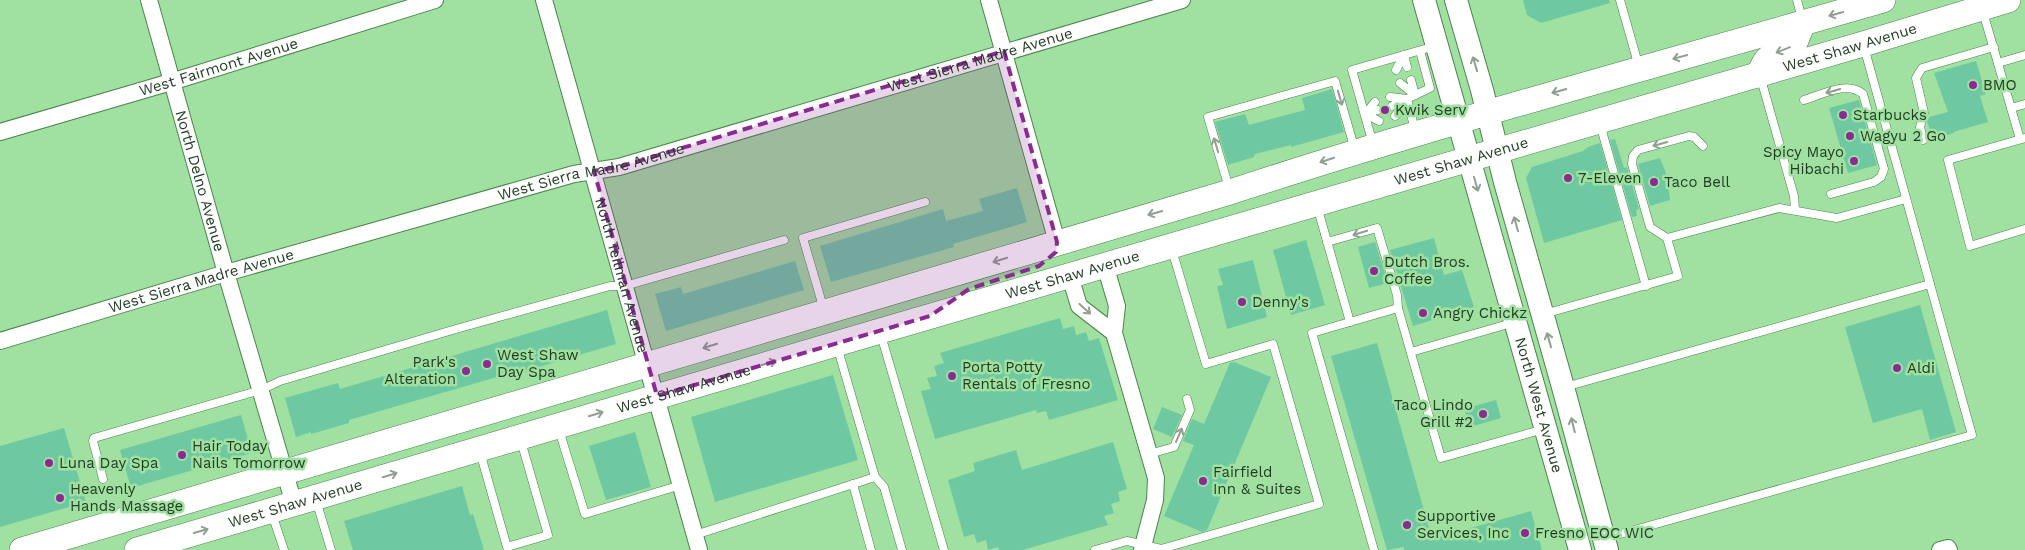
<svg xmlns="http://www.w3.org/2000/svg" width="2025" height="550" font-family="'Work Sans',sans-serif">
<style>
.building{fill:#6ec9a3}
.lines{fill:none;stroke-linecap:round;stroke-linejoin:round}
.lane-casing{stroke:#49864b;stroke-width:9}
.street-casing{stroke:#49864b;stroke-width:18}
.secondary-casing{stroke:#49864b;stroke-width:24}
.primary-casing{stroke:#49864b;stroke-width:26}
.lane{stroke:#fff;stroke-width:8}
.street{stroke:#fff;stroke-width:16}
.secondary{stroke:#fff;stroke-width:22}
.primary{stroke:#fff;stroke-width:25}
.oneway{stroke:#919e92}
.marked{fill:#8b2a93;fill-opacity:0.2;stroke:#8b2a93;stroke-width:4;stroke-dasharray:10 6;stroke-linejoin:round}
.poi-dot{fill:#8b2a93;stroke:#a0e0a0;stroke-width:2}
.labels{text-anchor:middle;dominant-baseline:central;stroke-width:5;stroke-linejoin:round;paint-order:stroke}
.street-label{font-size:15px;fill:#233d24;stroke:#a0e0a0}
.poi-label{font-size:15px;fill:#233d24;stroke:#a0e0a0;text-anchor:start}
</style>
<rect width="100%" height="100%" fill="#a0e0a0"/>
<g class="building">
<path d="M1523 0H1609L1610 3 1541 23 1527 15Z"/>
<path d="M1976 61 1986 94 1980 96 1988 122 1953 132 1954 133 1933 140 1927 121 1929 117 1948 112 1934 73Z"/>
<path d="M1332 89 1344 132 1291 147V145L1255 154 1254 157 1228 165 1215 122 1245 114 1249 125 1271 119 1305 110 1302 98Z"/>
<path d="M1859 100 1877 165 1848 173 1829 108Z"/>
<path d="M1615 139 1624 168 1627 167 1639 209 1636 210 1637 216 1632 217 1610 140Z"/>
<path d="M1600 143 1622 220 1544 243 1526 178 1532 167 1583 151 1588 147Z"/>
<path d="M1660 158 1667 176 1670 200 1650 206 1638 164Z"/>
<path d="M1017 188 1027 222 953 244 954 247 831 282 820 246 943 209 946 221 983 211 979 199Z"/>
<path d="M1434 238 1444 275 1462 270 1474 307 1413 326 1390 250Z"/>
<path d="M1306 240 1325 305 1291 315 1273 250Z"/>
<path d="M1375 242 1388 283 1369 288 1358 247Z"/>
<path d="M1253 260 1267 317 1227 329 1217 286 1223 285 1218 269Z"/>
<path d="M795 261 804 290 666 331 655 294 681 287 683 294Z"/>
<path d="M1920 305 1956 432 1930 440 1922 409 1873 423 1845 327Z"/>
<path d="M607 310 616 344 515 374 514 372 349 420V423L311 434V432L296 437 285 398 338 383 340 389Z"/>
<path d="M1060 318 1063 329 1074 326 1076 335 1086 332 1089 341 1099 338 1118 400 1049 420 1046 411 1037 413 1036 410 935 439 921 391 931 389 927 378 937 376 934 366 944 363 940 353Z"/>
<path d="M1377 343 1432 539 1424 541 1531 511 1542 550H1404V547L1387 550 1331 356Z"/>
<path d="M1234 362 1271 377 1207 530 1202 532 1164 516 1194 445 1183 441 1192 419 1204 424 1230 363Z"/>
<path d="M833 375 858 460 715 502 691 417Z"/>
<path d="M1496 400 1501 418 1470 427 1464 409Z"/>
<path d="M1162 407 1182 415 1172 437 1153 429Z"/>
<path d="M241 415 252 453 131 488 120 450Z"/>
<path d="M64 428 86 502 0 527V446Z"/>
<path d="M635 432 651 487 606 500 589 446Z"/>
<path d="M1113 442 1127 489 1118 492 1120 501 1111 504 1114 513 1104 516 1108 525 1023 550H999L998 547 988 550 986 540 977 543 974 534 964 537 948 480 975 471 973 463 1016 450 1022 470Z"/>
<path d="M462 486 470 515 473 514 484 550H353L344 521Z"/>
</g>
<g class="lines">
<g class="lane-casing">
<g id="lane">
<path d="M1620 0 1639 67"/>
<path d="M1797 0 1802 19"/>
<path d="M1983 12 2020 139"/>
<path d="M1998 63 2025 55"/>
<path d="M1396 70 1404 55 1407 67"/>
<path d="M1761 79 1794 196 1795 210"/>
<path d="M1400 83 1415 95 1411 80"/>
<path d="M1390 97 1407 99 1392 106"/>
<path d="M1407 99 1430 88 1420 51"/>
<path d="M1804 100C1821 95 1848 80 1863 94L1884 169 1881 177 1874 182 1831 194"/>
<path d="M1375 102 1365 114 1378 110"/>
<path d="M2011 108 2025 104"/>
<path d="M1365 114 1379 121"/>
<path d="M1395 116 1407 99 1415 130"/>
<path d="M1600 124 1646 286"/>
<path d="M2025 138 1948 160 1970 246 2025 229"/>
<path d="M1923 140 1920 127 1924 113 1916 78 1922 68 1994 47"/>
<path d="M1373 144 1352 70 1435 46"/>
<path d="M1229 188 1208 117 1335 81 1355 150"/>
<path d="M1317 206 1350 322"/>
<path d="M1667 238 1650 227 1632 164 1633 156 1638 150 1689 136 1694 137 1703 146"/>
<path d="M1327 242 1377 228 1397 295 1398 308"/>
<path d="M824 310 803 238 925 202"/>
<path d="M1544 314 1678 276 1667 238 1779 208 1837 218 1906 199"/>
<path d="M881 335 944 550"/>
<path d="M1411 352 1512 323"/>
<path d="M1565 387 1930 284"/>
<path d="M559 430 585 514 681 485"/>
<path d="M480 452 507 547 548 535 521 441"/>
<path d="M1149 454 1174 447 1190 410 1187 399"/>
<path d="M875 477 884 487 902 550"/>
<path d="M103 479 93 441 94 438 261 390 280 381 456 329 610 286H625L784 240"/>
<path d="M853 484 871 550"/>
<path d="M316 500 331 550"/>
<path d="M272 514 284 550"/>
<path d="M695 535 875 477 837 346"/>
<path d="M1606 538 1972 435 1864 47"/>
<path d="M1095 550 1127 541 1161 549 1319 504 1273 344 1206 364 1172 250"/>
<path d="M1374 550 1312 333 1398 308 1441 458 1544 429"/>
</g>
</g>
<g class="street-casing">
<g id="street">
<path id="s1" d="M149 0 226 273 294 504"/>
<path id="s2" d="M544 0 699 550"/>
<path d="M989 0 1057 242"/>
<path id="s3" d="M0 132 171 82 435 0"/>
<path d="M1105 265 1117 306 1114 333 1156 478 1155 500 1142 550"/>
<path d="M1070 276 1079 306 1114 333"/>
<path id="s4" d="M0 341 226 273 574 174 619 167 1182 0"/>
<path d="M1940 550 1948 548 1949 550"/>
</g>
</g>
<g class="secondary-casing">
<g id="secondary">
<path id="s5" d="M1424 0 1580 550"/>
<path d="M1456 0 1482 90 1505 182 1563 387 1607 550"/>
</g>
</g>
<g class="primary-casing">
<g id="primary">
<path d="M1760 75C1763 56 1777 51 1794 45L1803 23"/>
<path d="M22 550 1230 192C1446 121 1665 63 1883 0"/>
<path id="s6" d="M137 550 880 331 1863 44 2008 0"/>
</g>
</g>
<use href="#lane" class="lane"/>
<use href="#street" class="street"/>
<use href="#secondary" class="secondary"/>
<use href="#primary" class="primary"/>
</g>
<defs><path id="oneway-shaft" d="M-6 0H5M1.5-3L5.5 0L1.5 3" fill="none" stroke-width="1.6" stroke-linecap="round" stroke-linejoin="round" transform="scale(1.25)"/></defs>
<g class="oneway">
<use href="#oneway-shaft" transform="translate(1836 14) rotate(164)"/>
<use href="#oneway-shaft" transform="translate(1783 50) rotate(158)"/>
<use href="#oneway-shaft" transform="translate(1680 57) rotate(165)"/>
<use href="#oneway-shaft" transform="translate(1475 64) rotate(-106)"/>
<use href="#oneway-shaft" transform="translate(1559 91) rotate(164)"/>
<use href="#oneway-shaft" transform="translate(1833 91) rotate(164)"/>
<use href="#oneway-shaft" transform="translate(1340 98) rotate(74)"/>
<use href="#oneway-shaft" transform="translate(1660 144) rotate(164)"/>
<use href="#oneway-shaft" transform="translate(1216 145) rotate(-107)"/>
<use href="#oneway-shaft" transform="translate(1327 160) rotate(162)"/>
<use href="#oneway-shaft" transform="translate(1476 184) rotate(74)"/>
<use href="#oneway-shaft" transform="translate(1155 213) rotate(164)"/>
<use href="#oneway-shaft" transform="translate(1516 224) rotate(-106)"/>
<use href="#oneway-shaft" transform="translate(1360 233) rotate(163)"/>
<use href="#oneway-shaft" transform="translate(1000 260) rotate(163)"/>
<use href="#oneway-shaft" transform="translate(1085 309) rotate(42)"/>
<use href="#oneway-shaft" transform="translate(1549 340) rotate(-106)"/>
<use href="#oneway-shaft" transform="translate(710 346) rotate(163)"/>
<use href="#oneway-shaft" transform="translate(769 363) rotate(-16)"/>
<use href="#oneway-shaft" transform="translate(596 414) rotate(-17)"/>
<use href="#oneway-shaft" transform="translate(1573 425) rotate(-104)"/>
<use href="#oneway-shaft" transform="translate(1179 435) rotate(-66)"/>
<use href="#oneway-shaft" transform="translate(390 475) rotate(-17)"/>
<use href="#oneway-shaft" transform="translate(201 531) rotate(-16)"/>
</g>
<path class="marked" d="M1004 51 1057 242 1056 252 1039 266 969 289 930 316 657 396 594 171 619 167Z"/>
<g class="poi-dot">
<circle cx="1973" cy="85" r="5"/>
<circle cx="1385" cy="110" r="5"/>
<circle cx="1843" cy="115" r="5"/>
<circle cx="1850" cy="136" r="5"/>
<circle cx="1854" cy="161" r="5"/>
<circle cx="1568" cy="178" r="5"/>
<circle cx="1654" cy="182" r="5"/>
<circle cx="1374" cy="271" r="5"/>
<circle cx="1242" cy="302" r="5"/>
<circle cx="1423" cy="313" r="5"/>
<circle cx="487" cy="364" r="5"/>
<circle cx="1897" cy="368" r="5"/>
<circle cx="466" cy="371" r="5"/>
<circle cx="952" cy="376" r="5"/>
<circle cx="1483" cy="414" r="5"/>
<circle cx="182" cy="455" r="5"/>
<circle cx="49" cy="463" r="5"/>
<circle cx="1203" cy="481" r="5"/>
<circle cx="60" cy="498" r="5"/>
<circle cx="1407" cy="525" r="5"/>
<circle cx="1525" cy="533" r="5"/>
</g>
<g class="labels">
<g class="street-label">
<text stroke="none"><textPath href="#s6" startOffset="1785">West Shaw Avenue</textPath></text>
<text stroke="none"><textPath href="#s4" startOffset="1020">West Sierra Madre Avenue</textPath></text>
<text stroke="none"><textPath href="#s3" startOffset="228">West Fairmont Avenue</textPath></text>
<text stroke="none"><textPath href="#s6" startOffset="1380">West Shaw Avenue</textPath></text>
<text stroke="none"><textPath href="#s4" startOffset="615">West Sierra Madre Avenue</textPath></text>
<text stroke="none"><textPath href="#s1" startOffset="188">North Delno Avenue</textPath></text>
<text stroke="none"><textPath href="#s2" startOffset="286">North Teilman Avenue</textPath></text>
<text stroke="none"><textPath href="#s6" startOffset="975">West Shaw Avenue</textPath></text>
<text stroke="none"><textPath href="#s4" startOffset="210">West Sierra Madre Avenue</textPath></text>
<text stroke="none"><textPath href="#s6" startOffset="570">West Shaw Avenue</textPath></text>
<text stroke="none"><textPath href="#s5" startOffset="421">North West Avenue</textPath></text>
<text stroke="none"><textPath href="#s6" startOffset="165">West Shaw Avenue</textPath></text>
</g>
<g class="poi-label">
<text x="1983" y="85">BMO</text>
<text x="1395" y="110">Kwik Serv</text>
<text x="1853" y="115">Starbucks</text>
<text x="1860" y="136">Wagyu 2 Go</text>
<text x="1844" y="152" text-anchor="end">Spicy Mayo<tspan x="1844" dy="17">Hibachi</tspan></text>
<text x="1578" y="178">7-Eleven</text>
<text x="1664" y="182">Taco Bell</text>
<text x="1384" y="262">Dutch Bros.<tspan x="1384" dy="17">Coffee</tspan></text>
<text x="1252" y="302">Denny's</text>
<text x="1433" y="313">Angry Chickz</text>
<text x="497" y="355">West Shaw<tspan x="497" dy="17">Day Spa</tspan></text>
<text x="456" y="362" text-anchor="end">Park's<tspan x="456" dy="17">Alteration</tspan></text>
<text x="962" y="367">Porta Potty<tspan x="962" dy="17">Rentals of Fresno</tspan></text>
<text x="1907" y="368">Aldi</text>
<text x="1473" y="405" text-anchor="end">Taco Lindo<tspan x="1473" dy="17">Grill #2</tspan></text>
<text x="192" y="446">Hair Today<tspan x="192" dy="17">Nails Tomorrow</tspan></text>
<text x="59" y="463">Luna Day Spa</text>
<text x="1213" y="472">Fairfield<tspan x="1213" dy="17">Inn &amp; Suites</tspan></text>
<text x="70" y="489">Heavenly<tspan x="70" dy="17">Hands Massage</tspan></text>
<text x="1417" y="516">Supportive<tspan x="1417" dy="17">Services, Inc</tspan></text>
<text x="1535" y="533">Fresno EOC WIC</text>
</g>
</g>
</svg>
